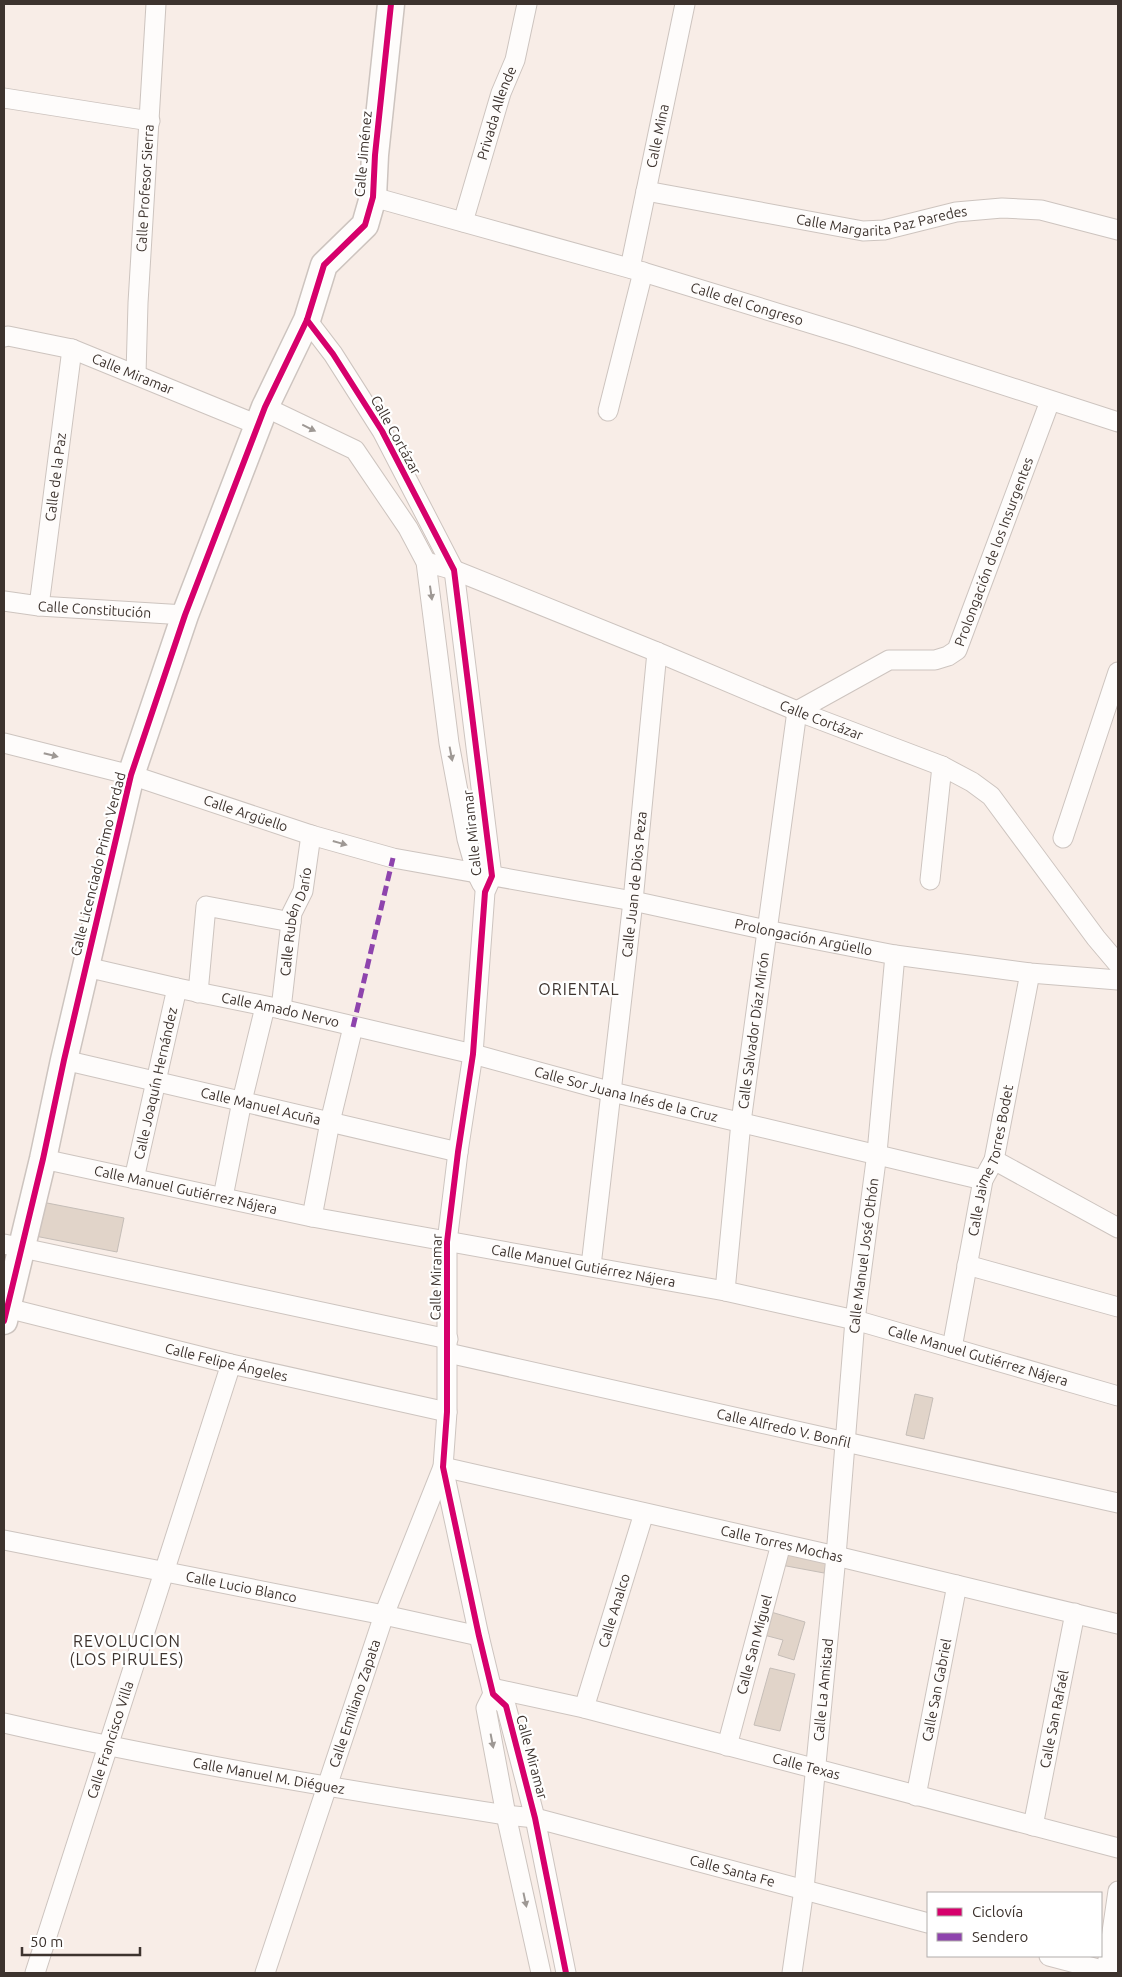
<svg xmlns="http://www.w3.org/2000/svg" width="1122" height="1977" font-family="Ubuntu,sans-serif">
<style>
.building{fill:#e1d4c9;stroke:#c5bdb7}
.lines{fill:none;stroke-linecap:round;stroke-linejoin:round}
.street-casing{stroke:#cdc4bf;stroke-width:21}
.secondary-casing{stroke:#cdc4bf;stroke-width:29}
.street{stroke:#fefcfb;stroke-width:19}
.secondary{stroke:#fefcfb;stroke-width:26}
.quiet{stroke:#8e44ad;stroke-width:5;stroke-dasharray:10 5;stroke-linecap:butt}
.cycleway-casing{stroke:#fff;stroke-width:9}
.cycleway{stroke:#d6006c;stroke-width:6}
.oneway{fill:#9e9894}
.labels{text-anchor:middle;dominant-baseline:central;stroke-width:4.5;stroke-linejoin:round;paint-order:stroke}
.street-label{font-size:14px;fill:#3d332e;stroke:#fff}
.quarter-label{font-size:16px;letter-spacing:1px;fill:#3d332e;stroke:#fff}
</style>
<rect width="100%" height="100%" fill="#f8ede7"/>
<g class="building">
<path d="M42 1202 124 1218 117 1252 35 1236Z"/>
<path d="M915 1394 933 1398 924 1439 906 1435Z"/>
<path d="M785 1549 828 1557 824 1573 781 1565Z"/>
<path d="M771 1612 805 1622 794 1660 778 1655 783 1640 764 1635Z"/>
<path d="M770 1668 795 1674 780 1731 754 1725Z"/>
</g>
<g class="lines">
<g class="street-casing">
<g id="street">
<path d="M4 98 150 121"/>
<path id="s1" d="M646 191 863 231 884 230 956 212 1002 208 1041 210 1118 230"/>
<path id="s2" d="M373 197 643 272 852 336 1118 422"/>
<path id="s3" d="M463 222 501 93 515 60 527 4"/>
<path id="s4" d="M630 268 685 4"/>
<path d="M307 320 333 354 382 431 454 570 492 876 485 892 473 1054 458 1152 447 1242V1412L443 1467 479 1636 493 1694 506 1706 535 1818 566 1973"/>
<path id="s5" d="M4 337 8 336 72 349 258 425"/>
<path id="s6" d="M136 374 138 303 156 4"/>
<path d="M265 407 355 450 408 528 426 562 449 743 467 839 477 874 482 884"/>
<path d="M608 411 643 272"/>
<path id="s7" d="M426 562 454 570 657 652 797 711 942 766 972 782 991 796 1096 938 1118 964"/>
<path id="s8" d="M4 601 39 606 185 615"/>
<path id="s9" d="M39 606 72 349"/>
<path id="s10" d="M4 743 131 775 311 835 393 858 633 901 766 930 895 955 1030 973 1118 980"/>
<path d="M1063 838 1118 672"/>
<path d="M930 880 942 766"/>
<path id="s11" d="M86 967 177 988 281 1009 473 1054 612 1092 983 1180"/>
<path d="M198 993 206 906 291 922"/>
<path id="s12" d="M281 1009 292 913 303 891 311 835"/>
<path id="s13" d="M64 1060 458 1152"/>
<path id="s14" d="M43 1159 312 1217 725 1291 855 1320 1118 1396"/>
<path d="M994 1160 1118 1228"/>
<path id="s15" d="M134 1179 177 988"/>
<path d="M223 1197 242 1101 265 1007"/>
<path d="M312 1217 330 1122 353 1027"/>
<path d="M4 1244 448 1339"/>
<path d="M967 1265 1118 1307"/>
<path id="s16" d="M591 1266 633 901 657 652"/>
<path id="s17" d="M725 1291 741 1122 797 711 889 660H935L948 656 957 650 1050 401"/>
<path id="s18" d="M7 1308 231 1364 447 1412"/>
<path id="s19" d="M952 1348 983 1180 994 1160 1030 973"/>
<path id="s20" d="M448 1353 1118 1503"/>
<path id="s21" d="M4 1540 384 1615 479 1636"/>
<path id="s22" d="M492 1688 584 1708 1118 1848"/>
<path d="M493 1694 486 1708 506 1815 541 1973"/>
<path id="s23" d="M584 1708 644 1513"/>
<path id="s24" d="M4 1723C170 1761 338 1789 506 1815L535 1818 928 1923"/>
<path id="s25" d="M727 1746 781 1544"/>
<path id="s26" d="M916 1796 957 1585"/>
<path id="s27" d="M1033 1826 1075 1613"/>
<path d="M1049 1956 1113 1973"/>
<path id="s28" d="M35 1973 231 1364"/>
<path id="s29" d="M265 1973 384 1615 443 1467 836 1556 1118 1624"/>
<path id="s30" d="M792 1973 804 1889 836 1556 855 1320 877 1153 895 955"/>
<path d="M1106 1973 1118 1891"/>
</g>
</g>
<g class="secondary-casing">
<path id="secondary" d="M4 1321 43 1159 64 1060 131 775 185 615 265 407 307 320 324 265 365 225 373 197 375 155 391 4"/>
</g>
<use href="#street" class="street"/>
<use href="#secondary" class="secondary"/>
<path class="quiet" d="M353 1027 393 858"/>
<g class="cycleway-casing">
<g id="cycleway">
<path d="M307 320 333 354 382 431 454 570 492 876 485 892 473 1054 458 1152 447 1242V1412L443 1467 479 1636 493 1694 506 1706 535 1818 566 1973"/>
<path d="M4 1321 43 1159 64 1060 131 775 185 615 265 407 307 320 324 265 365 225 373 197 375 155 391 4"/>
</g>
</g>
<use href="#cycleway" class="cycleway"/>
</g>
<defs><path id="oneway-solid" d="M-6-.8H1V-3.2L6.5 0L1 3.2V.8H-6Z" transform="scale(1.25)"/></defs>
<g class="oneway">
<use href="#oneway-solid" transform="translate(309 428) rotate(26)"/>
<use href="#oneway-solid" transform="translate(431 593) rotate(82)"/>
<use href="#oneway-solid" transform="translate(451 754) rotate(79)"/>
<use href="#oneway-solid" transform="translate(51 755) rotate(14)"/>
<use href="#oneway-solid" transform="translate(340 843) rotate(16)"/>
<use href="#oneway-solid" transform="translate(492 1741) rotate(79)"/>
<use href="#oneway-solid" transform="translate(525 1900) rotate(78)"/>
</g>
<g class="labels">
<g class="street-label">
<text stroke="none"><textPath href="#s3" startOffset="114">Privada Allende</textPath></text>
<text stroke="none"><textPath href="#s4" startOffset="135">Calle Mina</textPath></text>
<text transform="translate(363 154) rotate(-85)">Calle Jiménez</text>
<text stroke="none"><textPath href="#s6" startOffset="186">Calle Profesor Sierra</textPath></text>
<text stroke="none"><textPath href="#s1" startOffset="240">Calle Margarita Paz Paredes</textPath></text>
<text stroke="none"><textPath href="#s2" startOffset="389">Calle del Congreso</textPath></text>
<text stroke="none"><textPath href="#s5" startOffset="135">Calle Miramar</textPath></text>
<text transform="translate(396 435) rotate(61)">Calle Cortázar</text>
<text stroke="none"><textPath href="#s9" startOffset="130">Calle de la Paz</textPath></text>
<text stroke="none"><textPath href="#s17" startOffset="865">Prolongación de los Insurgentes</textPath></text>
<text stroke="none"><textPath href="#s8" startOffset="91">Calle Constitución</textPath></text>
<text stroke="none"><textPath href="#s7" startOffset="426">Calle Cortázar</textPath></text>
<text stroke="none"><textPath href="#s10" startOffset="252">Calle Argüello</textPath></text>
<text transform="translate(472 833) rotate(-96)">Calle Miramar</text>
<text transform="translate(98 864) rotate(-76)">Calle Licenciado Primo Verdad</text>
<text stroke="none"><textPath href="#s16" startOffset="384">Calle Juan de Dios Peza</textPath></text>
<text stroke="none"><textPath href="#s12" startOffset="89">Calle Rubén Darío</textPath></text>
<text stroke="none"><textPath href="#s10" startOffset="824">Prolongación Argüello</textPath></text>
<text stroke="none"><textPath href="#s11" startOffset="199">Calle Amado Nervo</textPath></text>
<text stroke="none"><textPath href="#s17" startOffset="262">Calle Salvador Díaz Mirón</textPath></text>
<text stroke="none"><textPath href="#s15" startOffset="98">Calle Joaquín Hernández</textPath></text>
<text stroke="none"><textPath href="#s11" startOffset="555">Calle Sor Juana Inés de la Cruz</textPath></text>
<text stroke="none"><textPath href="#s13" startOffset="202">Calle Manuel Acuña</textPath></text>
<text stroke="none"><textPath href="#s19" startOffset="192">Calle Jaime Torres Bodet</textPath></text>
<text stroke="none"><textPath href="#s14" startOffset="146">Calle Manuel Gutiérrez Nájera</textPath></text>
<text stroke="none"><textPath href="#s30" startOffset="721">Calle Manuel José Othón</textPath></text>
<text stroke="none"><textPath href="#s14" startOffset="551">Calle Manuel Gutiérrez Nájera</textPath></text>
<text transform="translate(436 1277) rotate(-89)">Calle Miramar</text>
<text stroke="none"><textPath href="#s14" startOffset="956">Calle Manuel Gutiérrez Nájera</textPath></text>
<text stroke="none"><textPath href="#s18" startOffset="226">Calle Felipe Ángeles</textPath></text>
<text stroke="none"><textPath href="#s20" startOffset="344">Calle Alfredo V. Bonfil</textPath></text>
<text stroke="none"><textPath href="#s29" startOffset="884">Calle Torres Mochas</textPath></text>
<text stroke="none"><textPath href="#s21" startOffset="242">Calle Lucio Blanco</textPath></text>
<text stroke="none"><textPath href="#s23" startOffset="102">Calle Analco</textPath></text>
<text stroke="none"><textPath href="#s25" startOffset="105">Calle San Miguel</textPath></text>
<text stroke="none"><textPath href="#s30" startOffset="285">Calle La Amistad</textPath></text>
<text stroke="none"><textPath href="#s26" startOffset="108">Calle San Gabriel</textPath></text>
<text stroke="none"><textPath href="#s29" startOffset="284">Calle Emiliano Zapata</textPath></text>
<text stroke="none"><textPath href="#s27" startOffset="109">Calle San Rafaél</textPath></text>
<text stroke="none"><textPath href="#s28" startOffset="245">Calle Francisco Villa</textPath></text>
<text transform="translate(532 1757) rotate(75)">Calle Miramar</text>
<text stroke="none"><textPath href="#s22" startOffset="324">Calle Texas</textPath></text>
<text stroke="none"><textPath href="#s24" startOffset="270">Calle Manuel M. Diéguez</textPath></text>
<text stroke="none"><textPath href="#s24" startOffset="744">Calle Santa Fe</textPath></text>
</g>
<g class="quarter-label">
<text x="579" y="989">ORIENTAL</text>
<text x="127" y="1641">REVOLUCION<tspan x="127" dy="18">(LOS PIRULES)</tspan></text>
</g>
</g>
<rect width="1122" height="1977" fill="none" stroke="#3d332e" stroke-width="10"/>
<rect x="927" y="1892" width="175" height="65" fill="#ffffff" stroke="#b1adab"/>
<rect x="937" y="1908" width="25" height="8" fill="#d6006c" stroke="#b1adab"/>
<text x="972" y="1917" font-size="15" fill="#3d332e">Ciclovía</text>
<rect x="937" y="1933" width="25" height="8" fill="#8e44ad" stroke="#b1adab"/>
<text x="972" y="1942" font-size="15" fill="#3d332e">Sendero</text>
<path d="M22 1947v8h118v-8" fill="none" stroke="#3d332e" stroke-width="2.5"/>
<text x="30" y="1947" font-size="15" fill="#3d332e" stroke="#ffffff" stroke-width="4" paint-order="stroke">50 m</text>
</svg>
